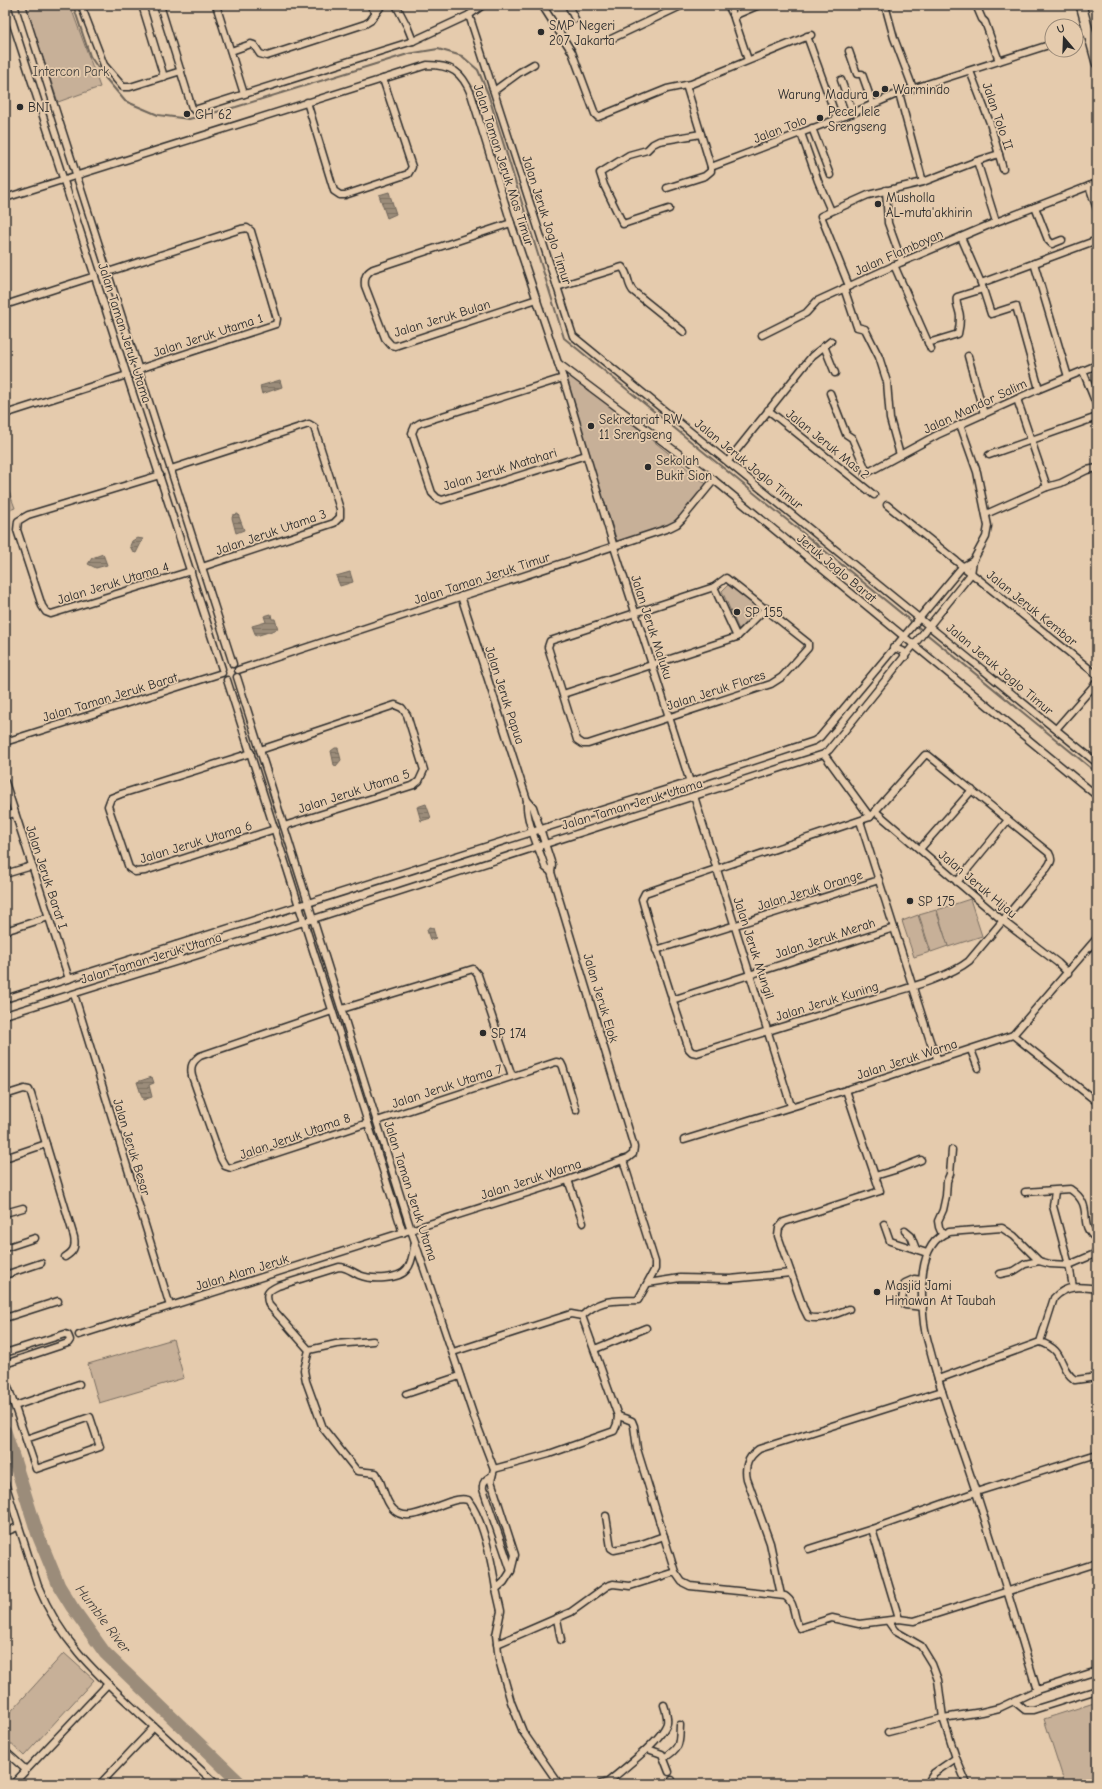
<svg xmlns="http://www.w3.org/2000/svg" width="1102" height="1789" font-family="'Comic Neue',sans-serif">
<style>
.built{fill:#d5bea2}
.grass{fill:url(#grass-tufts);stroke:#796e62}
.green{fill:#c7b098;stroke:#796e62}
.water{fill:url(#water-rules);stroke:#6e655a}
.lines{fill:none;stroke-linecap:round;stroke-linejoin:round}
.stream{stroke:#6e655a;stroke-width:2}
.river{stroke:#9b8c7a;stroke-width:13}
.street-casing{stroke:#2b2b2b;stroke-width:9}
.secondary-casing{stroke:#2b2b2b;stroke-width:12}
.street{stroke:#e5cbad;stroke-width:6}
.secondary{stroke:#e5cbad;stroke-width:9}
.poi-dot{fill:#2b2b2b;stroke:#e5cbad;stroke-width:1.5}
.labels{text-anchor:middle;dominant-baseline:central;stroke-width:3.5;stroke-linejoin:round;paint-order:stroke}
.poi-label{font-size:13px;fill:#2b2b2b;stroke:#e5cbad;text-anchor:start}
.park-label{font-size:13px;fill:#423f3b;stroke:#e5cbad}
.street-label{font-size:13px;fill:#2b2b2b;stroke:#e5cbad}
.water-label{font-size:14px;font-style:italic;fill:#413e3b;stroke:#e5cbad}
</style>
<defs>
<pattern id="grass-tufts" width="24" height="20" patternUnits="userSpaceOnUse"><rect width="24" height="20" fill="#c7b098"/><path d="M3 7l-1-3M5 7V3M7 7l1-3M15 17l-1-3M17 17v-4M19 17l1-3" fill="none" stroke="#a28f7c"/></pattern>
<pattern id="water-rules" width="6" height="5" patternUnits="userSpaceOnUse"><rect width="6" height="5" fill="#9b8c7a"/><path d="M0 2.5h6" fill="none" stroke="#7f7364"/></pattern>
</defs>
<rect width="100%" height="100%" fill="#e5cbad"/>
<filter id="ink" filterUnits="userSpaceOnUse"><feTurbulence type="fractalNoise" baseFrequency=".025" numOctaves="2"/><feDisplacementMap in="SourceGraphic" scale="8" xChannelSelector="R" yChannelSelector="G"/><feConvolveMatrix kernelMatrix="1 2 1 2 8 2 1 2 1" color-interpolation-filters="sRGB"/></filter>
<g filter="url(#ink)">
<path class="built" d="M1089 5H1097V33Z"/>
<path class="grass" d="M5 481 15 508 5 512Z"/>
<g class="green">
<path d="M25 5H70L100 87 58 102Z"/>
<path d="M560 365 710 487 678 524 618 544Z"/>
<path d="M728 585 760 610 740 632 722 591Z"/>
<path d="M970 899 982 936 948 947 937 910Z"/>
<path d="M936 910 948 946 931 952 919 915Z"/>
<path d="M918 915 930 952 914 957 902 921Z"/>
<path d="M173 1339 184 1378 99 1403 88 1364Z"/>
<path d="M64 1653 94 1680 24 1756 5 1738V1718Z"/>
<path d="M1097 1702V1779L1082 1784H1065L1044 1719Z"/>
</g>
<g class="water">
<path d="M389 192 396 214 387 218 379 195Z"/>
<path d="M280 380 282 387 262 394 260 386Z"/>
<path d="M238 514 244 530 236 533 232 518 233 515Z"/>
<path d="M137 538 143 539 136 553 133 552 130 546 132 541Z"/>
<path d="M103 554 107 565 96 568 88 564 92 558Z"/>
<path d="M350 572 353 582 340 586 336 576Z"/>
<path d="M271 614 272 619H275L278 629 256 636 252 626 266 622 264 616Z"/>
<path d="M335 748H338L341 760 336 766 334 765 331 751Z"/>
<path d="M426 804 431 818 421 821 417 807Z"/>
<path d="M429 927 433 928 436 938 430 940 427 930Z"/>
<path d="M152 1077 154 1083 149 1085 152 1097 143 1100 137 1082Z"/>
</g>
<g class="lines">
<path class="stream" d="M73 5 90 56 102 74 125 101 158 115 189 119 236 107 408 54 438 49 462 56 478 70 488 94 564 338 1097 773"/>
<path class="river" d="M5 1431 38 1535 59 1586 72 1607 105 1653 241 1784"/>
<g class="street-casing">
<g id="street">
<path d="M7 5 222 669"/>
<path d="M22 5 233 664"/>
<path d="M81 5 104 65 123 87H130L181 71"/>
<path d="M142 5 164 77"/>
<path d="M160 5 192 108 194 110 413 41 469 15 483 5"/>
<path d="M216 5 244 94"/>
<path d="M370 5 376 13"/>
<path d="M396 5 407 26 413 41"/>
<path d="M542 5 572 52 595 114 598 117 667 89 691 84 811 35"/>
<path d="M568 5 575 19"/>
<path d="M728 5 734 17"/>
<path d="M885 5 894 38 913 88"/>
<path d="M976 5 982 19 985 22 999 61"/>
<path d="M469 15 573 336 1097 763"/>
<path d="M807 36 837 119"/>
<path d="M1076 36 1088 31"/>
<path d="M611 39 683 5"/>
<path d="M231 51 251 44 254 45 260 54 267 56 365 24 370 21 382 5"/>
<path d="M849 51 857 74H862L873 105"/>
<path d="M748 60 734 18 738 14 759 5"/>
<path d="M970 71 990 123 1003 169"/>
<path d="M841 80 853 113"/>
<path d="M686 85 711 167"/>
<path d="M494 91 520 72 534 64"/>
<path d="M899 93 923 182"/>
<path d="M307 102 334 191 340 195H345L408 174 412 167 383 79"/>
<path d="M812 128 830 175"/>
<path d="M801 133 818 181 831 211"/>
<path d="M977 161 996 222"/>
<path d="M711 167 853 113 899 93 1052 44"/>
<path d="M1089 186 1097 209"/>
<path d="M667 188 705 176 711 171V167"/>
<path d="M886 190 888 223 902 262"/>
<path d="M5 198 427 65C452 65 462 72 471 94L511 223 563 378 614 547 690 782"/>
<path d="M1035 207 1048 240 1052 244 1062 240"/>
<path d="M669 209 623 224 604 185 600 173 629 155 647 150 653 144 659 141 701 134"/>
<path d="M511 223 373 269C366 273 364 277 365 286L385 338 391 345 395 346 537 299"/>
<path d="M961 237 981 283 991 314 1016 306 1039 389"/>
<path d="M1034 263 1068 377"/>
<path d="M894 265 931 349"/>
<path d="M108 272 241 229 247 228 251 231 277 319 276 324 139 369"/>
<path d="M981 283 1097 240"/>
<path d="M849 286 821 216 868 195 923 182 977 161 999 154"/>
<path d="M557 287 622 267C629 274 627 284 633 291L684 332"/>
<path d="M844 288 857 327 865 329 879 357 887 382 890 419 900 455"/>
<path d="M5 305 95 276"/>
<path d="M762 335 806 313 817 301 902 262 996 222 1097 183"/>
<path d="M928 343 958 334C959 330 960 321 960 317 960 310 955 304 957 297L983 289"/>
<path d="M824 346 835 373"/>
<path d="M968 356 984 414"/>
<path d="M558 363 714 480 1097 796"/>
<path d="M1083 371 1097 406"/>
<path d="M563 378 420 423 415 426 412 433 432 493 437 498 442 500 586 455"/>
<path d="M830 393 846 434 852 438 867 472"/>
<path d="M1017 399 1047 487"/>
<path d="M768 410 874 495"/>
<path d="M5 414 127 375"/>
<path d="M989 455 1097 417"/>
<path d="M728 461 812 356 831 341"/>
<path d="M171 469 309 424 314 427 340 509V517L334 523 202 567"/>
<path d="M865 474 937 435 1039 389 1097 365"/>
<path d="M160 475 28 515 18 521 17 530 42 606 46 612 51 614 191 571"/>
<path d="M887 505 1097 675"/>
<path d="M986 514 1047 487 1061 483 1087 470 1097 468"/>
<path d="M726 578 808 643V648L782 677 771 684 588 744H583L577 740 548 647 550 641 714 587Z"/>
<path d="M714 587 737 637"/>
<path d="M893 648 903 651 905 657"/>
<path d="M238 670 669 528 677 524 682 519 714 480"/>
<path d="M237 677 411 1230 474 1417 494 1469 491 1481 515 1555 511 1571 504 1582 496 1589 501 1611 496 1635 499 1660 511 1702 523 1732 559 1784"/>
<path d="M227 680 403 1233"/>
<path d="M563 694 737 637 766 608"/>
<path d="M1056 729 1097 682"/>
<path d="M5 742 222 673"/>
<path d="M260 750 395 705 402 708 407 715 424 770 419 781 414 785 284 826"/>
<path d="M251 753 121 794 111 798 108 806 129 868 135 872 145 871 275 829"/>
<path d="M824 754 870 817"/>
<path d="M925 755H928L1049 853C1053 860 1051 862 1047 868L969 961C948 978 901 990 875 998 816 1016 756 1035 697 1053L692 1052 689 1049C672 999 656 950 642 899L645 893 870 817Z"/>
<path d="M5 782 69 979"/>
<path d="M694 796 791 1106"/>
<path d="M527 800 533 807 552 865 551 872"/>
<path d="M875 811 1003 921 1058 963 1068 973"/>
<path d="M5 816 15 813"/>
<path d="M860 821 930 1041 938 1060"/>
<path d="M920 849 972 790"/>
<path d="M5 874 32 866"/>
<path d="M957 882 1008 820"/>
<path d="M5 931 49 917"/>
<path d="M176 945 180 960"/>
<path d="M656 950 879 880"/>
<path d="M74 994 170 1306"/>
<path d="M5 999 690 782 814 741 820 737 962 567 973 561"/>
<path d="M672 1000 894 928"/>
<path d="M342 1009 473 969 478 975 512 1076"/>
<path d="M332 1011 200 1056C192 1062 190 1066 192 1076L221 1159 225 1166 231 1168 368 1123"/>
<path d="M5 1015 304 922 824 754 829 750 971 574 973 561 986 537 988 526 977 472 960 424"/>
<path d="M1013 1035 1097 1102"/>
<path d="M971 1050 978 1068"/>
<path d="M846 1090 880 1191 784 1222 779 1228 778 1236 803 1307 808 1317C822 1321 837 1313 849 1309"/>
<path d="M5 1095 24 1089 29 1090 31 1094 74 1237C76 1248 73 1252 65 1257"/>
<path d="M377 1121 556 1062 561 1063 563 1067 576 1110"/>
<path d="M684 1140 846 1090 1013 1035 1097 938"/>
<path d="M5 1158 46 1144"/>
<path d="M875 1176 898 1169 921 1160"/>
<path d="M568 1180 583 1223"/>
<path d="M1055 1191 1053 1206 1069 1265 1097 1253"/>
<path d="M1025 1192 1070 1189C1097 1207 1075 1224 1097 1239"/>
<path d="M5 1213 23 1208"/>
<path d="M884 1224 890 1241 927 1253"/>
<path d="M905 1231 911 1236 916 1249"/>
<path d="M942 1234 939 1227 938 1221 943 1210 946 1196 947 1181 950 1174 952 1150"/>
<path d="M415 1242C413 1250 413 1262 407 1269 399 1280 371 1280 359 1275 352 1272 347 1267 339 1267L278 1286C267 1291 265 1294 269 1305L309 1350 304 1370 306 1381 323 1428 357 1471 376 1473C383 1484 384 1500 393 1509 411 1529 446 1494 468 1500 484 1521 492 1563 496 1589"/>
<path d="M5 1248 35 1238"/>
<path d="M1000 1274 1014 1271 1025 1264 1039 1261"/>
<path d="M5 1275 41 1263"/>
<path d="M648 1283 680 1278 730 1279 791 1273"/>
<path d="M923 1307 905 1305 902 1300 905 1283 914 1279 923 1280"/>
<path d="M582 1316C600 1298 614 1301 638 1300L655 1269V1262L623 1160"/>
<path d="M5 1318 58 1301"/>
<path d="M79 1335 568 1180 628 1158 633 1154 634 1147 551 872 545 867C539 848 525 820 527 800L461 596"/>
<path d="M1040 1342C1066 1350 1057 1367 1075 1380L1097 1377"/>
<path d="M595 1349 646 1328"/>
<path d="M309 1350 336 1344 373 1341"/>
<path d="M453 1352 571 1314 582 1316 618 1416 617 1424 614 1431 549 1454 494 1469"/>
<path d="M5 1353 65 1334 68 1335 70 1340 68 1343 5 1364"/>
<path d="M5 1378 36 1469 100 1447 90 1417 26 1439"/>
<path d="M938 1379 1040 1342 1054 1298C1066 1285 1080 1286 1097 1289"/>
<path d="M406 1394 460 1376"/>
<path d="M15 1406 79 1384"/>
<path d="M618 1416 627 1419 632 1421 634 1426 637 1449 675 1572 682 1582 690 1586 785 1596C797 1604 792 1618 800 1628L832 1618 859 1624 899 1619 914 1621 1097 1563"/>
<path d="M492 1476C486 1479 482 1482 483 1489L511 1571"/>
<path d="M5 1483 38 1586C62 1644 97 1674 142 1716 167 1738 191 1761 216 1784"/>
<path d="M606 1516 611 1548 614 1550 639 1545 664 1536"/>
<path d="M872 1529 899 1619"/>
<path d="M5 1532 18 1527"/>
<path d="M809 1549 872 1529 976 1492 1097 1454"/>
<path d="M781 1595 770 1543 747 1479C744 1466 748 1457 759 1449L942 1391"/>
<path d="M557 1619 561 1640"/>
<path d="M888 1621 895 1631 921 1646 932 1664 938 1680 943 1718 956 1758 967 1784"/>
<path d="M497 1644 571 1612 607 1586 613 1584 630 1586 675 1572"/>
<path d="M1037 1690C1016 1620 995 1549 972 1480 959 1441 945 1404 934 1365 931 1351 926 1338 924 1324 921 1296 916 1243 949 1232L1002 1228 1014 1236 1039 1261 1050 1264 1069 1265 1073 1287"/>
<path d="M1014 1701 1025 1710H1033L1097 1690"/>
<path d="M888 1732 943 1718 982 1712 999 1708 1037 1690 1097 1671"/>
<path d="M648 1749 662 1754 669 1772"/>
<path d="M5 1751 26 1770"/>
<path d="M664 1758C681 1747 679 1744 680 1725"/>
<path d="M672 1780 673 1784"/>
<path d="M13 1784 108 1684"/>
<path d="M100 1784 154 1727"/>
<path d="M601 1784 608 1782C622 1770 662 1740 667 1723 668 1717 666 1711 664 1705"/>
<path d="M927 1784 934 1773 956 1758"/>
</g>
</g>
<g class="secondary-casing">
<path id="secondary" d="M1081 5 1097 63"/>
</g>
<use href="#street" class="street"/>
<use href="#secondary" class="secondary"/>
</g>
</g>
<g class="poi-dot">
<circle cx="541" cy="32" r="4"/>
<circle cx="885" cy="89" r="4"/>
<circle cx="876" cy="94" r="4"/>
<circle cx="20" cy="107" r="4"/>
<circle cx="187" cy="114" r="4"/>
<circle cx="820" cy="118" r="4"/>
<circle cx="878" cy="204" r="4"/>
<circle cx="591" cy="426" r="4"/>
<circle cx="648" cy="467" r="4"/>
<circle cx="737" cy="612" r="4"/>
<circle cx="910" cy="901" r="4"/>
<circle cx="483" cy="1033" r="4"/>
<circle cx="877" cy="1292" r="4"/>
</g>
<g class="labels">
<g class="poi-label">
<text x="549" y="25">SMP Negeri<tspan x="549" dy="15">207 Jakarta</tspan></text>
<text x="893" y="89">Warmindo</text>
<text x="868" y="94" text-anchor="end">Warung Madura</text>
<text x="28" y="107">BNI</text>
<text x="828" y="111">Pecel lele<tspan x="828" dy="15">Srengseng</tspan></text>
<text x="195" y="114">GH 62</text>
<text x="886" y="197">Musholla<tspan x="886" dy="15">AL-muta'akhirin</tspan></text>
<text x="599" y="419">Sekretariat RW<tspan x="599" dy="15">11 Srengseng</tspan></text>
<text x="656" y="460">Sekolah<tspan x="656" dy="15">Bukit Sion</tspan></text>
<text x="745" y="612">SP 155</text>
<text x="918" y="901">SP 175</text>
<text x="491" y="1033">SP 174</text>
<text x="885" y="1285">Masjid Jami<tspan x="885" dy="15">Himawan At Taubah</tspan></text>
</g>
<g class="park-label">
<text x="71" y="71">Intercon Park</text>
</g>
<g class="street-label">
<text transform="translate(998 116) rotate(71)">Jalan Tolo II</text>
<text transform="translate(780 129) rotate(-21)">Jalan Tolo</text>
<text transform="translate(504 165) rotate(72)">Jalan Taman Jeruk Mas Timur</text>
<text transform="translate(547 220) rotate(72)">Jalan Jeruk Joglo Timur</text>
<text transform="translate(899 252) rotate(-24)">Jalan Flamboyan</text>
<text transform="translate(442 318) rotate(-17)">Jalan Jeruk Bulan</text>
<text transform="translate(125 333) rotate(72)">Jalan Taman Jeruk Utama</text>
<text transform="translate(208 335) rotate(-18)">Jalan Jeruk Utama 1</text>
<text transform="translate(975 406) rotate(-25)">Jalan Mandor Salim</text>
<text transform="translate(828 444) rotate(39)">Jalan Jeruk Mas 2</text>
<text transform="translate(749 464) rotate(39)">Jalan Jeruk Joglo Timur</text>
<text transform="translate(500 469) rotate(-17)">Jalan Jeruk Matahari</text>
<text transform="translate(271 532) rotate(-19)">Jalan Jeruk Utama 3</text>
<text transform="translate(837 568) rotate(40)">Jeruk Joglo Barat</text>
<text transform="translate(482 578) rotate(-18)">Jalan Taman Jeruk Timur</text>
<text transform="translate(113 583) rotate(-17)">Jalan Jeruk Utama 4</text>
<text transform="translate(1032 608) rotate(39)">Jalan Jeruk Kembar</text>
<text transform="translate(652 627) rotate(72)">Jalan Jeruk Maluku</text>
<text transform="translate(1000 669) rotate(40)">Jalan Jeruk Joglo Timur</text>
<text transform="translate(716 690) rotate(-18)">Jalan Jeruk Flores</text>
<text transform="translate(505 695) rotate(72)">Jalan Jeruk Papua</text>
<text transform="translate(110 697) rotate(-17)">Jalan Taman Jeruk Barat</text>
<text transform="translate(354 791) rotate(-18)">Jalan Jeruk Utama 5</text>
<text transform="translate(632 804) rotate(-17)">Jalan Taman Jeruk Utama</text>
<text transform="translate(196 842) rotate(-17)">Jalan Jeruk Utama 6</text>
<text transform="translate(47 877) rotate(72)">Jalan Jeruk Barat I</text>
<text transform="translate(978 884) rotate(40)">Jalan Jeruk Hijau</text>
<text transform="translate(810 890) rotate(-17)">Jalan Jeruk Orange</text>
<text transform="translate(825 938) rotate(-18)">Jalan Jeruk Merah</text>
<text transform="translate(754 948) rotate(72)">Jalan Jeruk Mungil</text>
<text transform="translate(151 958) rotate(-17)">Jalan Taman Jeruk Utama</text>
<text transform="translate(601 998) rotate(73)">Jalan Jeruk Elok</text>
<text transform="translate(827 1001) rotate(-17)">Jalan Jeruk Kuning</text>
<text transform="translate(907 1059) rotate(-18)">Jalan Jeruk Warna</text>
<text transform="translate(447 1086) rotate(-18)">Jalan Jeruk Utama 7</text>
<text transform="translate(295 1136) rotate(-19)">Jalan Jeruk Utama 8</text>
<text transform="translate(132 1147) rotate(73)">Jalan Jeruk Besar</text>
<text transform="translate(531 1179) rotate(-18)">Jalan Jeruk Warna</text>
<text transform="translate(411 1191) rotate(72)">Jalan Taman Jeruk Utama</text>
<text transform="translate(242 1272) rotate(-17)">Jalan Alam Jeruk</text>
</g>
<g class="water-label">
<text transform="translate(103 1619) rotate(53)">Humble River</text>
</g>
</g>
<rect width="1102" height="1789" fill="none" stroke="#e5cbad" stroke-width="20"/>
<rect x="10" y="10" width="1082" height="1769" fill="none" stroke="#2b2b2b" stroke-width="1.5" filter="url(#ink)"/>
<g transform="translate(1064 38) rotate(341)"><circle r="19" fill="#e5cbad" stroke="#9b8b79"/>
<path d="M0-3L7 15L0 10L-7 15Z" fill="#2b2b2b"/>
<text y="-6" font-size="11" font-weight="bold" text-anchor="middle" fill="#2b2b2b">U</text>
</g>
</svg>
